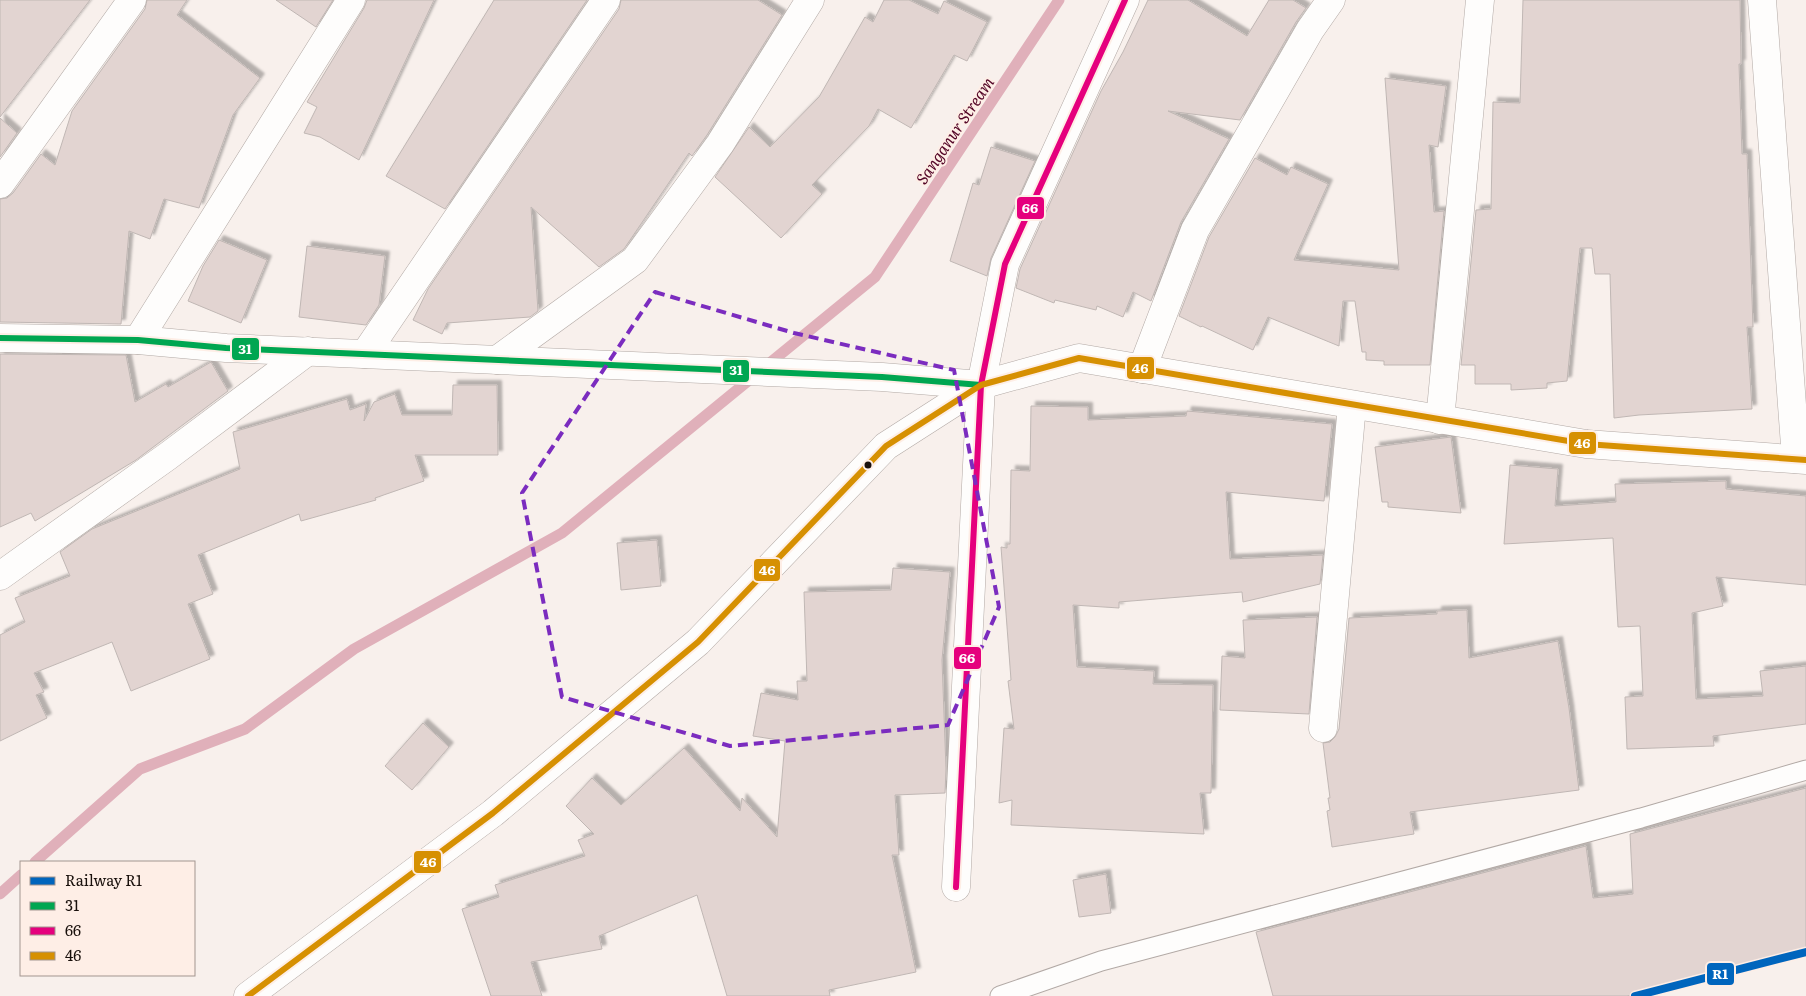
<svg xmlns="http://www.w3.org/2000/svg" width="1806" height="996" font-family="Literata,serif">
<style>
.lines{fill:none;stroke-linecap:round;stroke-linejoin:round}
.stream{stroke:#e0b0ba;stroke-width:11}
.building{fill:#e2d4d1;stroke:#c0b7b4;filter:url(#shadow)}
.lane-casing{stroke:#b2a9a5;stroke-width:21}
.street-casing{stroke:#b2a9a5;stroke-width:29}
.secondary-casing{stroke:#b2a9a5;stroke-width:29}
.lane{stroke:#fefdfc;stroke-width:19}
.street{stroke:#fefdfc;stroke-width:28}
.secondary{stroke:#fefdfc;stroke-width:28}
.rail{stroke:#bab8b6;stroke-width:4;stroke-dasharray:2.5 5;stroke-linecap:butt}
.bus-1-casing{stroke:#feeee6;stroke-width:10}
.bus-2-casing{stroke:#feeee6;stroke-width:10}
.bus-3-casing{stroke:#feeee6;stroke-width:10}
.bus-1{stroke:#00a651;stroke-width:6}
.bus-2{stroke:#e5007d;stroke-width:6}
.bus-3{stroke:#d69002;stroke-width:6}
.rail-1-casing{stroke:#feeee6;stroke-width:11}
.rail-1{stroke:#0065bd;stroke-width:8}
.marked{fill:none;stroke:#7b2cbf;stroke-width:4;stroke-dasharray:10 6;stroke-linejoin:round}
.bus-dot{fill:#19100c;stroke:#feeee6;stroke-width:2}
.labels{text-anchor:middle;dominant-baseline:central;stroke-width:4;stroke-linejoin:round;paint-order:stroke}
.water-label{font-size:16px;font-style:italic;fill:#530526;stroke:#feeee6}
.line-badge{stroke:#feeee6;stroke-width:2}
.badge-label{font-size:14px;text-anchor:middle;font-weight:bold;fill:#fff}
</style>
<defs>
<filter id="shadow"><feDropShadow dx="4.5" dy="-4.5" stdDeviation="1" flood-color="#0004"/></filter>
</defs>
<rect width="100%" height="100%" fill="#f8f0ec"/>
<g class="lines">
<g class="stream">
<path d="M35 862 140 769 245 729 354 649 562 533 875 277 1059 0"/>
<path d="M0 894 21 875"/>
</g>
</g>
<g class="building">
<path d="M0 0H90L0 117Z"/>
<path d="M147 0H187L177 15 260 78 233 115 199 208 164 199 150 239 129 231 121 324 0 322V199L7 198 13 193 41 154 55 165 72 111 145 9Z"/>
<path d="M276 0H333L316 27Z"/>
<path d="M367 0H434L359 160 320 137 304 133 317 107 307 102 364 8Z"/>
<path d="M494 0H587L445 209 386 176Z"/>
<path d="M621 0H758L782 15 707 135 692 156 689 153 624 249 599 267 531 207 538 311 530 317 447 323 442 334 413 320 428 289 619 9Z"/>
<path d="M884 0H909L938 14 944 1 987 22 967 61 954 55 911 128 878 109 869 126 812 185 822 194 781 238 715 177 749 127 770 147 819 97 865 17 873 22Z"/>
<path d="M1148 0H1188L1247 36 1269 0H1293L1306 8 1296 22 1240 120 1168 111 1229 139 1181 222 1151 301 1133 292 1123 317 1097 306 1096 310 1055 300 1054 303 1016 288 1020 269 1101 91 1123 52Z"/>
<path d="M1523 0H1740L1741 64H1739L1742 154H1747L1753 327H1747L1752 409 1639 415 1614 418 1610 274H1595L1592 248H1580L1567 381 1547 383V388L1511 390V384H1475V365H1461L1476 210 1491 209 1493 102 1520 103Z"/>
<path d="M1385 78 1446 86 1438 147 1429 145 1434 212 1444 211 1430 365H1384V361L1366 360V352H1362L1355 301H1343L1339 346 1268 317 1253 350 1202 326 1201 327 1179 316 1209 237 1255 158 1287 175 1291 167 1328 184 1294 260 1399 270Z"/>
<path d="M0 118 17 133 0 157Z"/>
<path d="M991 147 1035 161 991 258 987 276 950 261 973 183 979 185Z"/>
<path d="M219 240 267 260 241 323 188 301 203 266Z"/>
<path d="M307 246 385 256 379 305 366 325 299 317Z"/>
<path d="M0 354 126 355 135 402 166 384 168 387 211 362 228 391 136 460 35 521 31 513 0 527Z"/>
<path d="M453 385H497L498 455H415L424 481 375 498 376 500 301 521 299 514 198 555 213 594 188 604 210 659 131 691 112 642 34 673 44 692 36 695 47 718 0 741V635L25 622 15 598 70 576 60 552 92 529 240 469 233 432 347 399 350 410 366 404 364 421 374 402 395 394 402 415H452Z"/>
<path d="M1031 406 1088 407V420L1186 416 1187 411 1332 424 1324 501 1226 492 1230 559 1323 555 1320 584 1243 602 1242 592 1119 602V608L1073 605 1077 667 1154 671 1153 684 1213 685 1211 793H1200L1204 834 1011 825 1012 800 999 803 1004 728 1014 729 1008 681 1011 680 1001 547 1007 548V544H1010L1011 470 1030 471Z"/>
<path d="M1451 437 1461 513 1388 507V502H1382L1375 447Z"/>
<path d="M1510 465 1558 469 1555 506 1616 502 1615 484 1726 481V489L1806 496V585L1716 577 1723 606 1692 613 1696 699 1763 696 1760 671 1806 666V724L1713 736 1714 746 1627 749 1625 697 1643 696 1640 626 1618 627 1613 538 1504 544Z"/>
<path d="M657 540 661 586 621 590 617 543Z"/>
<path d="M893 568 950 572 942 660 946 769 945 793 895 795 899 855H892L916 972 829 990 830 996H727L697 895 599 936 602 949 531 962 542 996H491L462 909 499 897 495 885 585 856 578 840 594 834 566 806 592 778 621 805 684 748 740 811 742 798 777 837 785 741 753 736 761 693 798 700 797 681H807L804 592 891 590Z"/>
<path d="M1467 610 1469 658 1558 641 1569 708 1579 790 1410 812 1414 834 1332 847 1327 811 1330 810 1328 798H1330L1323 743 1330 742 1335 737 1339 729 1349 618 1437 614V611Z"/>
<path d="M1317 617 1309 714 1220 710 1222 656 1245 658 1243 620Z"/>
<path d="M423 723 449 747 412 790 385 766Z"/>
<path d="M1806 788V950L1627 996H1273L1256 932 1586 846 1593 898 1633 894 1630 834Z"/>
<path d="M1106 874 1111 913 1079 917 1073 880Z"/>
</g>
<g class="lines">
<g class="lane-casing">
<path id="lane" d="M1000 996 1101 961 1641 818 1806 770"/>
</g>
<g class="street-casing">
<g id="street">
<path d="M1762 0 1796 459"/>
<path d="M0 184 132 0"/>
<path d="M138 340 351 0"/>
<path d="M365 354 606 0"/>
<path d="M497 360 635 260 720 144 810 0"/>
<path d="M1142 369 1195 230 1310 30 1331 0"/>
<path d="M1440 420 1480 0"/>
<path d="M0 576 168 456 308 351"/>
<path d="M1323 728 1352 405"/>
<path d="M956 887 981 385 1005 264 1125 0"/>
</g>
</g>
<g class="secondary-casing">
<g id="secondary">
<path d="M0 338 138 340 226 348 882 377 981 385"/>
<path d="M248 996 493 813 698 642 886 446 981 385 1079 358 1586 444 1806 460"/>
</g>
</g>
<use href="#lane" class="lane"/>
<use href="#street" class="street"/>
<use href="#secondary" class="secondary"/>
<path class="rail" d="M1635 996 1806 952"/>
<g class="bus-1-casing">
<path id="bus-1" d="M0 338 138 340 226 348 882 377 981 385"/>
</g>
<g class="bus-2-casing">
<path id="bus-2" d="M956 887 981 385 1005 264 1125 0"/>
</g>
<g class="bus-3-casing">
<path id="bus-3" d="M248 996 493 813 698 642 886 446 981 385 1079 358 1586 444 1806 460"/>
</g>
<use href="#bus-1" class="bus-1"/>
<use href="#bus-2" class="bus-2"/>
<use href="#bus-3" class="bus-3"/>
<g class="rail-1-casing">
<path id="rail-1" d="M1635 996 1806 952"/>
</g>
<use href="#rail-1" class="rail-1"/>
</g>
<path class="marked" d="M655 292 794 333 954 370 999 607 948 725 730 746 562 697 522 493Z"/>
<circle class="bus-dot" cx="868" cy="465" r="4.5"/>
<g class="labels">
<g class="water-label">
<text transform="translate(954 130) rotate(-56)">Sanganur Stream</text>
</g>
</g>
<g class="line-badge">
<rect x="1016" y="196" width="29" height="24" rx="5" fill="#e5007d"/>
<rect x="231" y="337" width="29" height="24" rx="5" fill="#00a651"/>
<rect x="1126" y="356" width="29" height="24" rx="5" fill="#d69002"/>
<rect x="722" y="359" width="28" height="24" rx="5" fill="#00a651"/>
<rect x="1568" y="431" width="29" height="24" rx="5" fill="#d69002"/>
<rect x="753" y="558" width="28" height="24" rx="5" fill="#d69002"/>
<rect x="953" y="646" width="29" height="24" rx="5" fill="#e5007d"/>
<rect x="413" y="850" width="29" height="24" rx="5" fill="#d69002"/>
<rect x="1706" y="962" width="29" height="24" rx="5" fill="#0065bd"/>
</g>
<g class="badge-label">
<text x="1030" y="213">66</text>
<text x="245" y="354">31</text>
<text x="1140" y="373">46</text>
<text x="736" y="375">31</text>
<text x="1582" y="448">46</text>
<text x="767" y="575">46</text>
<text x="967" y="663">66</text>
<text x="428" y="867">46</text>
<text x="1720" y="979">R1</text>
</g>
<rect x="20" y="861" width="175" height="115" fill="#feeee6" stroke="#a2958f"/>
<rect x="30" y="877" width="25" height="8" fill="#0065bd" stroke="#a2958f"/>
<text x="65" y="886" font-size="15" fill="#19100c">Railway R1</text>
<rect x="30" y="902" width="25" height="8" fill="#00a651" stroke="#a2958f"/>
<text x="65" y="911" font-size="15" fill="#19100c">31</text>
<rect x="30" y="927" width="25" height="8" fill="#e5007d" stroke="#a2958f"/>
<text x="65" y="936" font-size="15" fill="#19100c">66</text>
<rect x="30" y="952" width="25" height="8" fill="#d69002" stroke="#a2958f"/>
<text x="65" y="961" font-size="15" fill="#19100c">46</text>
</svg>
